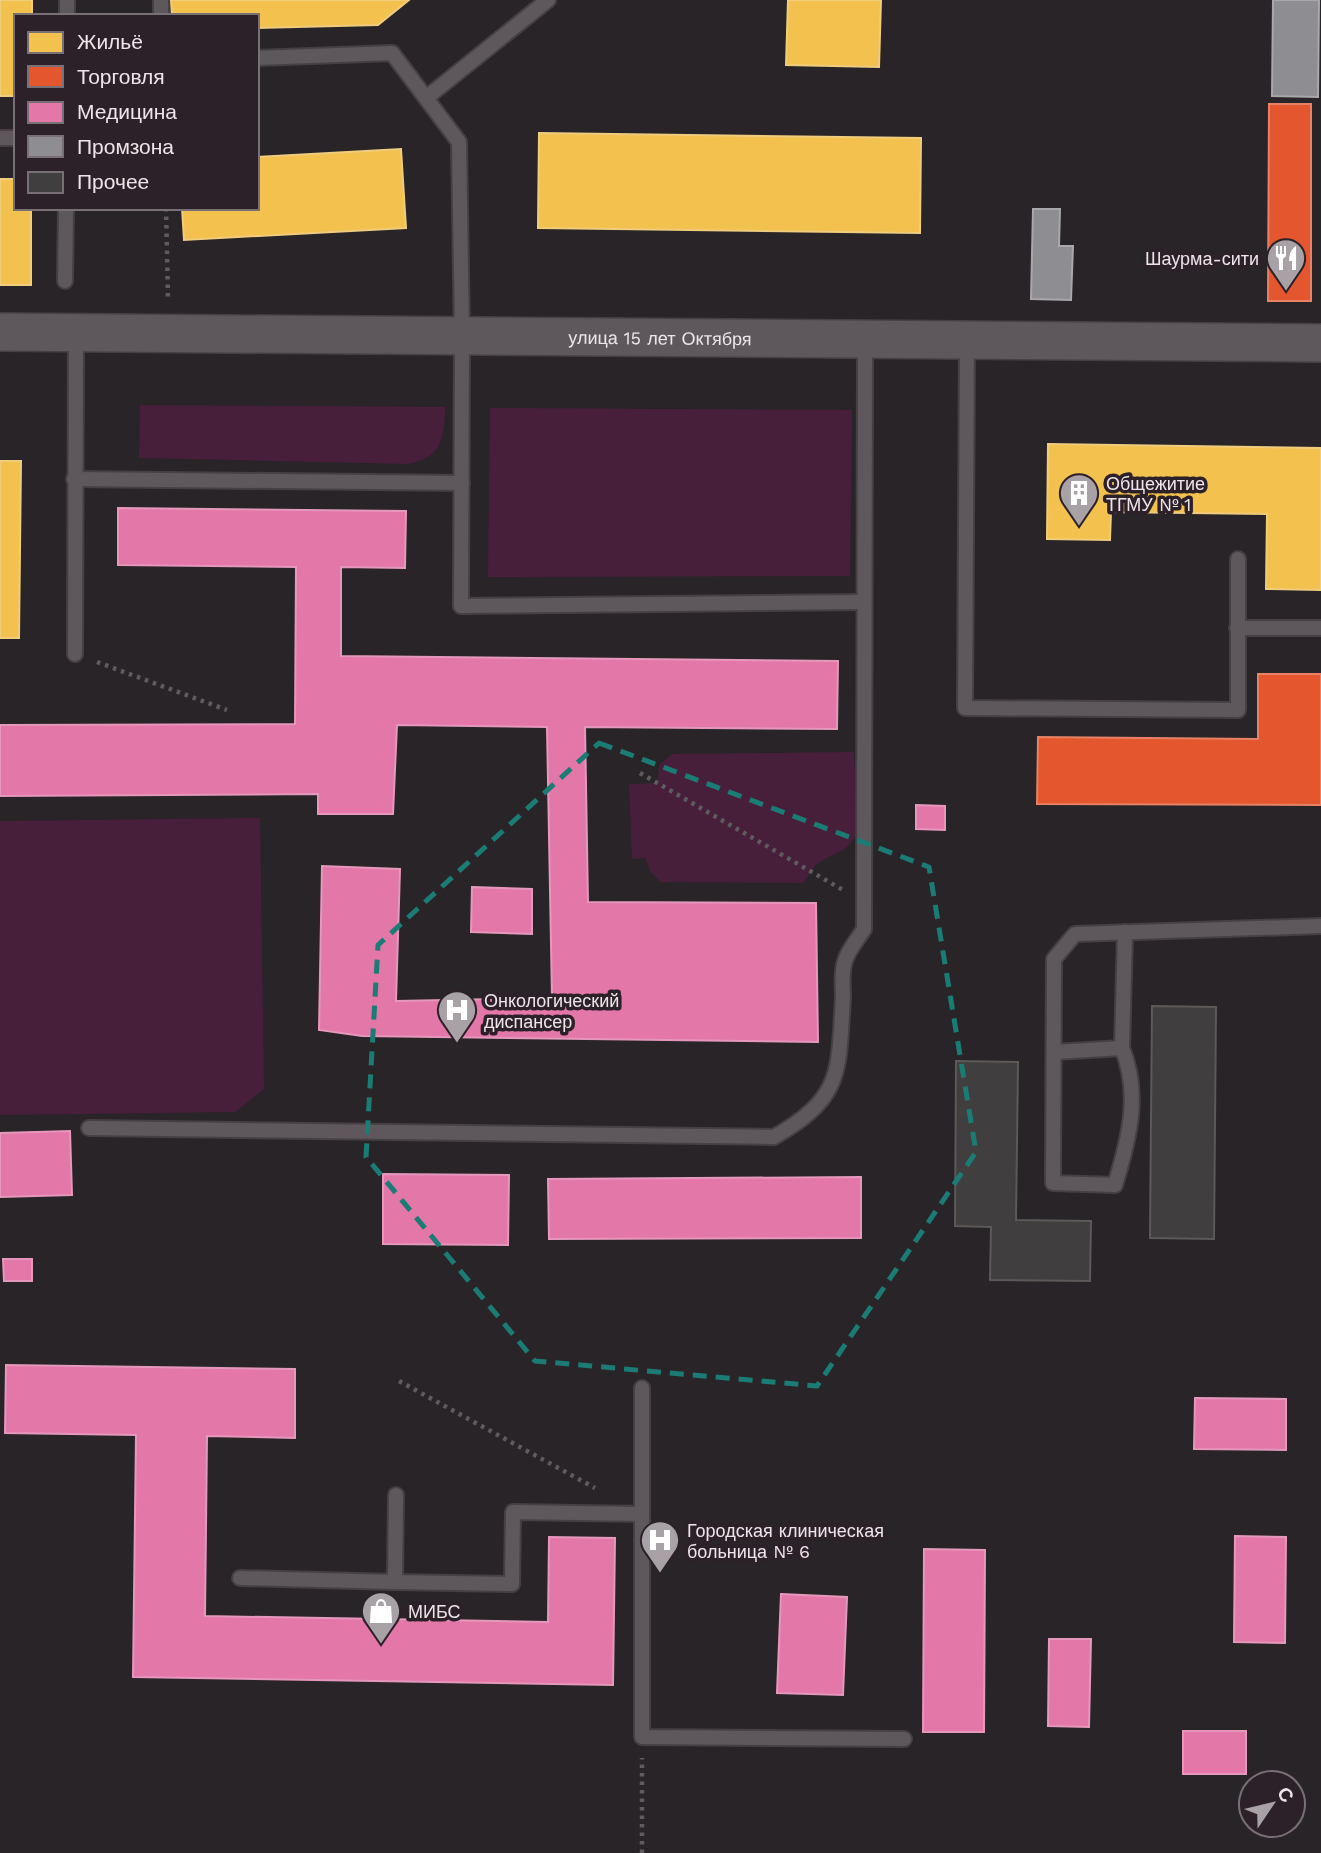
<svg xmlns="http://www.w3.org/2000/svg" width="1321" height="1853" font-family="'Work Sans',sans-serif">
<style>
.green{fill:#471f3b}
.homes{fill:#f2c14e;stroke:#f0cc7d;stroke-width:2}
.shops{fill:#e4572e;stroke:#e78266;stroke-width:2}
.health{fill:#e377a8;stroke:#e698bc;stroke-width:2}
.industry{fill:#8d8d92;stroke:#aaa7ac;stroke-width:2}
.building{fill:#403e3e;stroke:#5b5a59;stroke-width:2}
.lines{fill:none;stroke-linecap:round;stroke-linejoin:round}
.service-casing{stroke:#464044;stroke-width:18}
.tertiary-casing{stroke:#464044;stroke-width:40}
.path{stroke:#5f5c5e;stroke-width:4.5;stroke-dasharray:3.5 5;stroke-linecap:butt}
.service{stroke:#5e585c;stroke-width:14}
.tertiary{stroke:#5e585c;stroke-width:37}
.marked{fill:none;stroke:#1a7c74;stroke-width:5;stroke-dasharray:14 9;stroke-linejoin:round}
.labels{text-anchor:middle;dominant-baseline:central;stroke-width:7;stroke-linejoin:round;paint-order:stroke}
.poi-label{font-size:18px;fill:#ede5ea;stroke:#2c2128;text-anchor:start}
.street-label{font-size:18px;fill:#ede5ea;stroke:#2c2128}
</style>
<rect width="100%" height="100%" fill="#292427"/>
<g class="green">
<path d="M140 405 445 407C445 437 441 458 408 464L139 458Z"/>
<path d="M490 408 852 410 850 576 488 577Z"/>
<path d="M854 752 857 831C850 853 834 851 818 864 812 868 808 877 803 883L661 882 651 872 645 858 632 859 629 784 658 783 659 765 672 754Z"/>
<path d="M260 818 264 1089 235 1112 0 1115V821Z"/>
</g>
<g class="homes">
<path d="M0 0H32V16H16V96H0Z"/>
<path d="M171 0H409L378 25 257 28V16H172Z"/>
<path d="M788 0H881L879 67 786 65Z"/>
<path d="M539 133 921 138 920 233 538 228Z"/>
<path d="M401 149 406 228 184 240 182 208H257V157Z"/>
<path d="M0 179H16V208H31V285H0Z"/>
<path d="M1048 444 1321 448V590L1266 589 1267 514 1111 512 1110 540 1047 539Z"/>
<path d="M0 461H21L19 638H0Z"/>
</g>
<g class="shops">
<path d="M1269 104H1311V301H1268Z"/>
<path d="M1258 674H1321V805L1037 804 1038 737 1258 739Z"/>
</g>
<g class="health">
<path d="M118 508 406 511 405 568 341 567V656L838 661 837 729 585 727 588 902 816 903 818 1042 362 1036 319 1030 322 866 400 869 396 1001 552 998 547 727 397 725 393 814H318V794L0 796V725L295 724 296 567 118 565Z"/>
<path d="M916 805 945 806V830L916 829Z"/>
<path d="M472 887 532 889V934L471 932Z"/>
<path d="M70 1131 72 1195 0 1197V1133Z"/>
<path d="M383 1174 509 1175 508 1245 383 1244Z"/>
<path d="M861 1177V1238L549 1239 548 1179Z"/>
<path d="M3 1259H32V1281H4Z"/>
<path d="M6 1365 295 1369V1438L207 1436 205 1616 548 1622 549 1537 615 1538 613 1685 133 1677 136 1435 5 1433Z"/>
<path d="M1195 1398 1286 1399V1450L1194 1449Z"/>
<path d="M1235 1536 1286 1537 1285 1643 1234 1642Z"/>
<path d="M924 1549 985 1550 984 1732H923Z"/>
<path d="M781 1594 847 1597 843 1695 777 1693Z"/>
<path d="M1049 1639H1091L1089 1727 1048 1726Z"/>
<rect x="1183" y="1731" width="63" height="43"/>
</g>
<g class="industry">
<path d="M1273 0H1319L1318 97 1272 96Z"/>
<path d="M1033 209H1060L1059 246H1073L1071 300 1031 299Z"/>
</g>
<g class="building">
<path d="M1152 1006 1216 1007 1214 1239 1150 1238Z"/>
<path d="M956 1061 1018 1062 1016 1220 1091 1221 1090 1281 990 1280 991 1227 955 1226Z"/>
</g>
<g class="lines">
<g class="service-casing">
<g id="service">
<path d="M161 0V16"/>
<path d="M67 16V0"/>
<path d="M257 58 392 53 459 142 462 336 461 606 863 602"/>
<path d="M426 98 548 0"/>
<path d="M0 138H16"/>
<path d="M65 281 66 208"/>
<path d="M967 341 965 708 1238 710V559"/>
<path d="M74 479 462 483"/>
<path d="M1237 628H1321"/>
<path d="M75 654 76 333"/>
<path d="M1122 1048 1125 932"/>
<path d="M1055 1052 1122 1048C1141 1094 1129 1139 1115 1185L1053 1183 1054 959 1075 934 1321 926"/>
<path d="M89 1128 774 1137C844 1097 838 1071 843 999 843 987 841 972 845 961 848 950 858 939 864 929L865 340"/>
<path d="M642 1388V1737L904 1739"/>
<path d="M240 1578 395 1582 396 1495"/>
<path d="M395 1582 512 1584 513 1512 642 1514"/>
</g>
</g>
<g class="tertiary-casing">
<g id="tertiary">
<path id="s1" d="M0 332 1321 343"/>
</g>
</g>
<g class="path">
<path d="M166 208 168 298"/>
<path d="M97 662 227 710"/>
<path d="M640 773 843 890"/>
<path d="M399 1381 595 1488"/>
<path d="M642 1853V1758"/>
</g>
<use href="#service" class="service"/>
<use href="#tertiary" class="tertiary"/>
</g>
<path class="marked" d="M599 743 929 867 976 1152 817 1386 535 1361 366 1157 378 945Z"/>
<defs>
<g id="restaurant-pin" transform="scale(2.0125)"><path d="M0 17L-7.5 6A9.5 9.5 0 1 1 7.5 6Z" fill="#a8a1a6" stroke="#2c2128"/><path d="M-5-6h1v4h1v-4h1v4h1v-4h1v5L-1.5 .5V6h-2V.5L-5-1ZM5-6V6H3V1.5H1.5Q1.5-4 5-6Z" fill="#fff"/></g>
<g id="building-pin" transform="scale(2.0125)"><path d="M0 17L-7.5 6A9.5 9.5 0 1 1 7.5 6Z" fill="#a8a1a6" stroke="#2c2128"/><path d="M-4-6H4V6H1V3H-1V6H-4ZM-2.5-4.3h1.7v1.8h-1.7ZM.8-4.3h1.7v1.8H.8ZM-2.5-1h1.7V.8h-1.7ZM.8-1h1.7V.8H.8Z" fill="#fff"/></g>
<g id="hospital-pin" transform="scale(2.0125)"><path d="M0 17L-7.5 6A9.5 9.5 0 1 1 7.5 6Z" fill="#a8a1a6" stroke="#2c2128"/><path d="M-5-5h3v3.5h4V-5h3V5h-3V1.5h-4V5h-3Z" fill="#fff"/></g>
<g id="shop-pin" transform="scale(2.0125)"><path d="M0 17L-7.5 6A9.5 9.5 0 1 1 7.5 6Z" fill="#a8a1a6" stroke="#2c2128"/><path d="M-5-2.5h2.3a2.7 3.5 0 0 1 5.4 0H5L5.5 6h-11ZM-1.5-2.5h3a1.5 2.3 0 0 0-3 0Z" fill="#fff"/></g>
</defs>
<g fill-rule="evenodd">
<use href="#restaurant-pin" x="1286" y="258"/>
<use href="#building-pin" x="1079" y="493"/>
<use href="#hospital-pin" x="457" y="1010"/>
<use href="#hospital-pin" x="660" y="1540"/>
<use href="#shop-pin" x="381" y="1611"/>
</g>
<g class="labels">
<g class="poi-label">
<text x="1259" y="258" text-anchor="end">Шаурма-сити</text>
<text x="1106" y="483">Общежитие<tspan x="1106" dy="21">ТГМУ № 1</tspan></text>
<text x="484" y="1000">Онкологический<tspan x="484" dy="21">диспансер</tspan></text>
<text x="687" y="1530">Городская клиническая<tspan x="687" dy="21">больница № 6</tspan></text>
<text x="408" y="1611">МИБС</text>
</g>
<g class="street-label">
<text stroke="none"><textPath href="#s1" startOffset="660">улица 15 лет Октября</textPath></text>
</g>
</g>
<rect x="14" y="14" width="245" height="196" fill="#2c2128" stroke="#796f76" stroke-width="2"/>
<rect x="28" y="32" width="35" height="21" fill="#f2c14e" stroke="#796f76" stroke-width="2"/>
<text x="77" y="49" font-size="21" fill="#ede5ea">Жильё</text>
<rect x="28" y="66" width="35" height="21" fill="#e4572e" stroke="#796f76" stroke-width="2"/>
<text x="77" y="84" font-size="21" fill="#ede5ea">Торговля</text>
<rect x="28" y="102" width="35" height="21" fill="#e377a8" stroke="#796f76" stroke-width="2"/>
<text x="77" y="119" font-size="21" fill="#ede5ea">Медицина</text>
<rect x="28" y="136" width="35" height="21" fill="#8d8d92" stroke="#796f76" stroke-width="2"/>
<text x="77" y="154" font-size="21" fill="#ede5ea">Промзона</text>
<rect x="28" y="172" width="35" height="21" fill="#403e3e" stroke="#796f76" stroke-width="2"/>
<text x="77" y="189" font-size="21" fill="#ede5ea">Прочее</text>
<g transform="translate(1272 1804) rotate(55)"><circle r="33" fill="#2c2128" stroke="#796f76" stroke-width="2"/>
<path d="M0-5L12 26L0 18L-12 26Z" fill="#a8a1a6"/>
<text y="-10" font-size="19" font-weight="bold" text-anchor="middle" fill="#ede5ea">С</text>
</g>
</svg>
